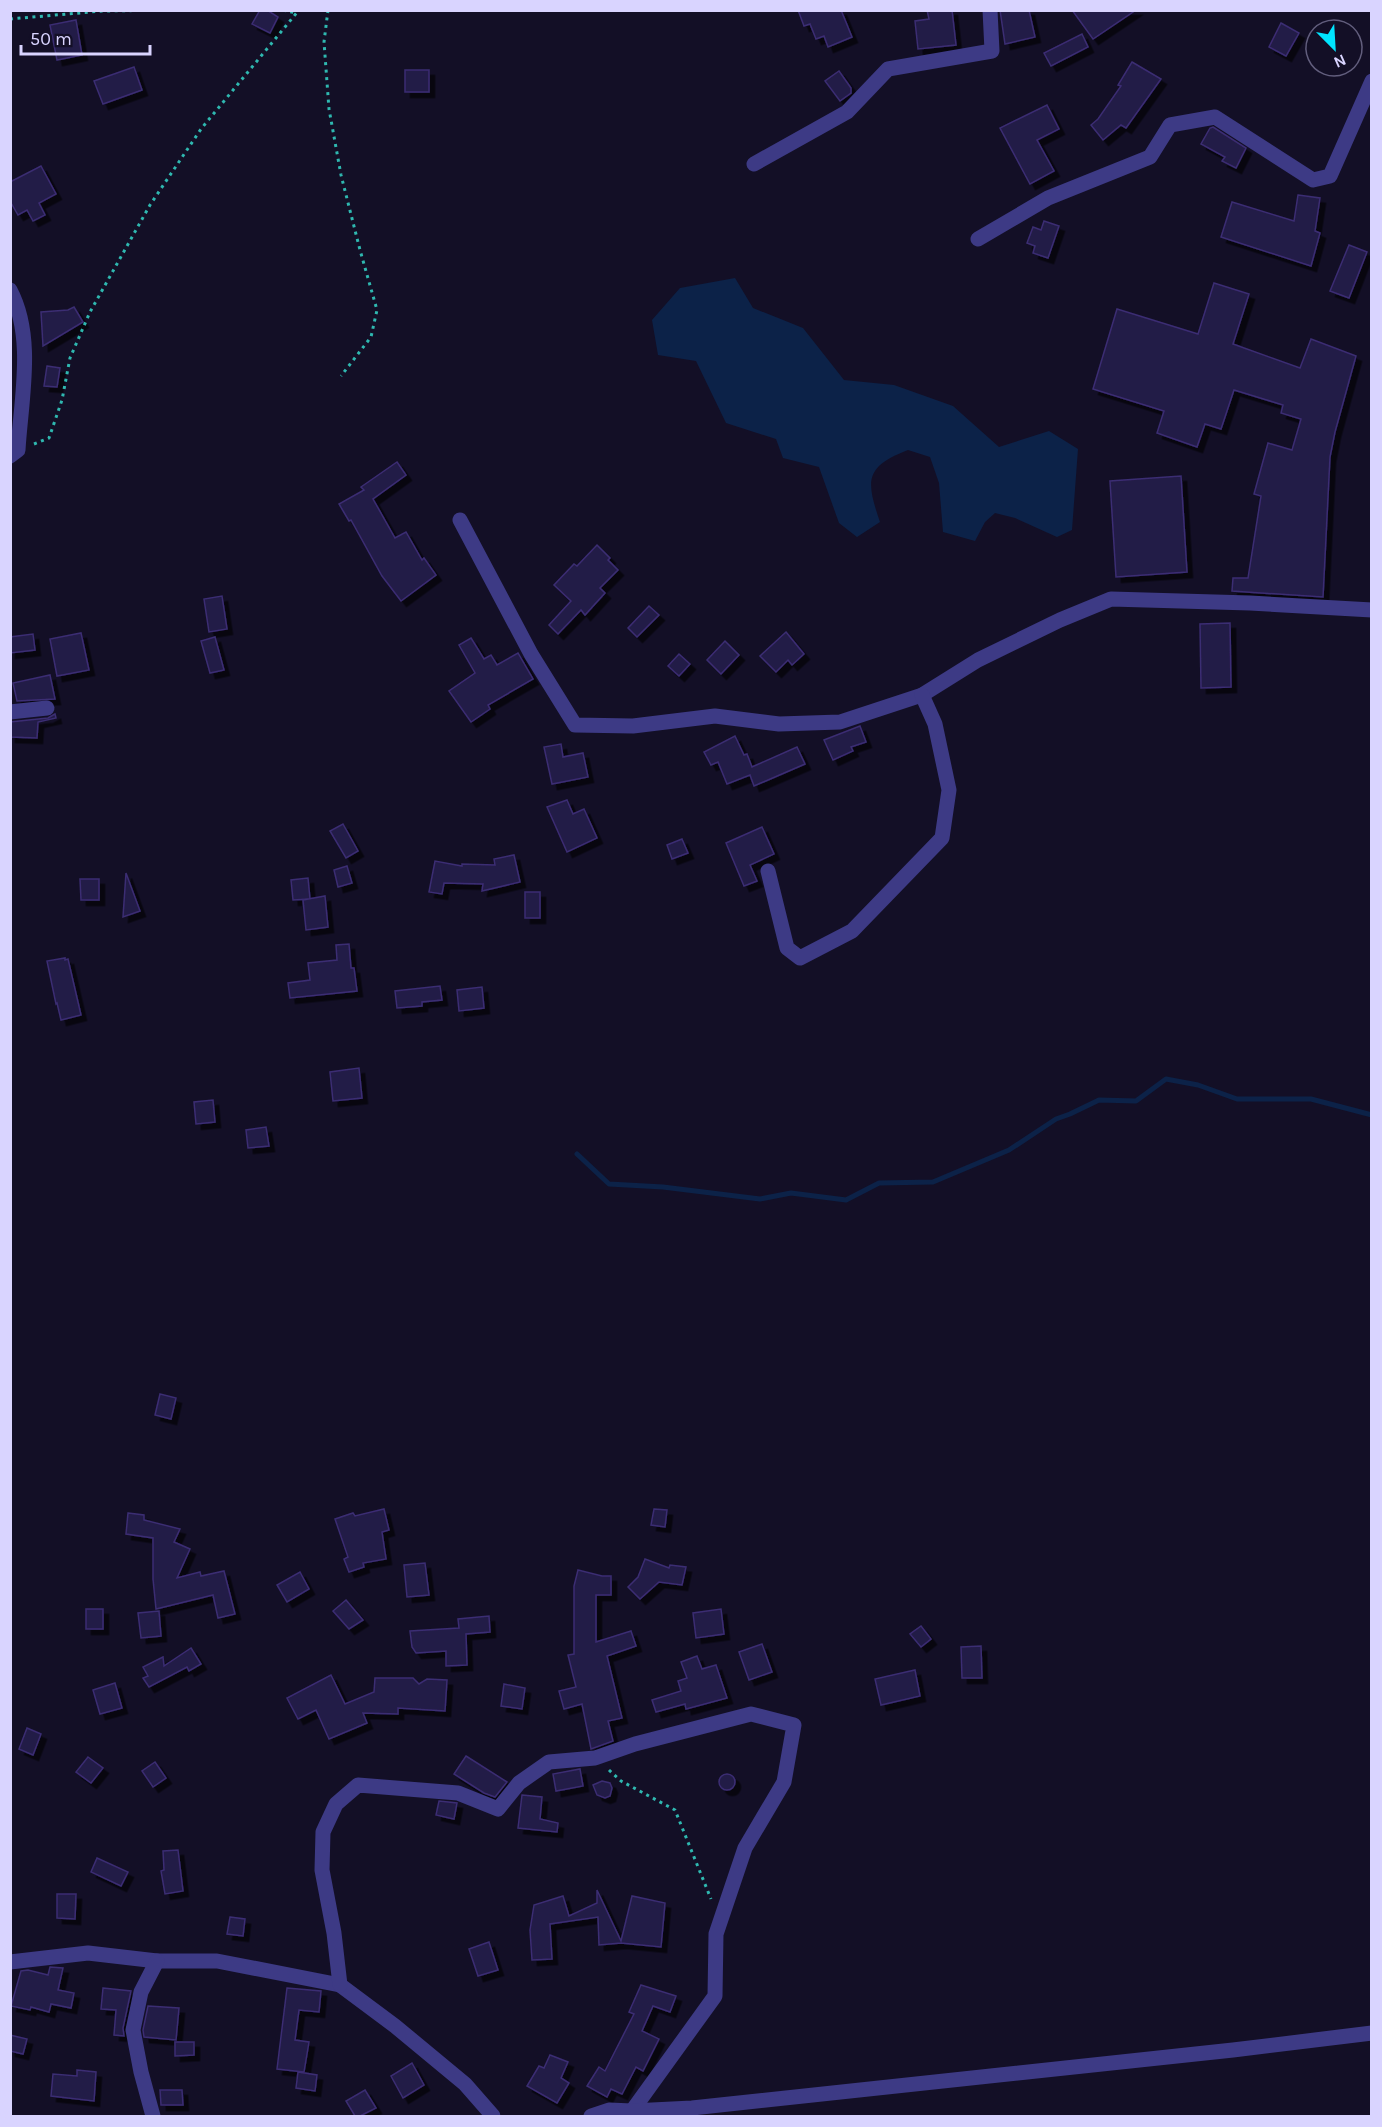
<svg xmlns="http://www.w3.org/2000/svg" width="1382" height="2127" font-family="Karla,sans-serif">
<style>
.water{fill:#0c2248}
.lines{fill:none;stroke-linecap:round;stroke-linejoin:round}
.stream{stroke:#0c2248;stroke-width:5}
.building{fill:#241b47;stroke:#3b2d73;stroke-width:1.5;filter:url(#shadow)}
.path{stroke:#2fb8b0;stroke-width:3;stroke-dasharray:3 4.5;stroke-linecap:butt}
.minor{stroke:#3d3a85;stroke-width:15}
</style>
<defs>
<filter id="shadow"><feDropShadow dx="5.5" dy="5.5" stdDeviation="0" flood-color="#0009"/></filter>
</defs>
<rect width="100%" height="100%" fill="#130f26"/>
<path class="water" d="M735 278 753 308 803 328 844 380 894 385 953 406 999 447 1049 431 1078 449 1072 530 1057 537 1015 518 995 513 985 522 975 541 943 532 939 483 930 457 908 450C864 467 866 481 880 522L857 537 839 523 819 467 783 458 776 439 726 423 696 361 658 355 652 320 680 288Z"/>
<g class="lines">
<path class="stream" d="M577 1154 609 1184 663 1187 760 1199 791 1193 846 1200 879 1183 933 1182 1009 1150 1056 1119 1070 1114 1099 1100 1136 1101 1166 1079 1198 1085 1237 1099H1311L1372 1115"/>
</g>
<g class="building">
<path d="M260 10H267L278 17 270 33 252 24Z"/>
<path d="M798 10H841L852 37 828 47 824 36 816 39 810 24 804 26Z"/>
<path d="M927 10H952L956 45 918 49 915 21 929 19Z"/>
<path d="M1000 10H1029L1035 37 1005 44Z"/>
<path d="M1072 10H1136L1093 39Z"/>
<path d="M76 20 82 55 57 60 50 25Z"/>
<path d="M1281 23 1299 33 1286 56 1269 47Z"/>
<path d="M1082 34 1088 47 1051 66 1044 53Z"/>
<path d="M1132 62 1161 79 1126 128 1121 125 1103 140 1091 125 1098 119 1121 86 1118 85Z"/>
<path d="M134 67 142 90 103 104 94 81Z"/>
<rect x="405" y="70" width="24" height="22"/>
<path d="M839 71 851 88V93L840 101 825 81Z"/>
<path d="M1047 105 1059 129 1037 140 1054 171 1030 184 1000 128Z"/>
<path d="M1213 127 1246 148 1236 168 1222 161 1225 157 1201 144 1210 128Z"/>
<path d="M41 166 56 194 39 203 45 215 33 221 27 210 18 215 10 201V182Z"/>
<path d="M1298 195 1320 198 1315 231 1320 233 1311 266 1221 237 1232 202 1294 221Z"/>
<path d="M1044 221 1059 226 1048 258 1033 253 1035 246 1027 243 1033 227 1041 230Z"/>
<path d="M1349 245 1367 252 1349 298 1330 291Z"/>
<path d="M1214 283 1249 294 1233 344 1300 368 1311 339 1356 356 1335 432 1330 457 1323 597 1232 591 1233 578H1248L1261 496 1254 494 1268 443 1292 450 1301 419 1281 413 1283 405 1234 390 1221 429 1205 424 1197 447 1157 433 1164 411 1093 389 1117 309 1198 334Z"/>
<path d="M74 307 83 322 43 346 41 312 68 310Z"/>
<path d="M47 366 60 368 57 387 44 386Z"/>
<path d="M397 462 406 475 373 499 395 538 406 532 422 560 424 558 436 575 401 601 382 576 351 520 349 521 339 504 364 490 361 487Z"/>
<path d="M1181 476 1187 572 1116 577 1110 481Z"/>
<path d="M597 545 610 558 608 560 618 570 600 588 605 593 585 615 581 610 558 634 549 625 571 601 554 585 574 564 577 566Z"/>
<path d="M222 596 227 629 209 632 204 599Z"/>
<path d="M649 606 659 615 637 637 628 628Z"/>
<path d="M1230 623 1231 687 1201 688 1200 624Z"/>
<path d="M786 632 804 654 792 665 788 660 776 672 760 656Z"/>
<path d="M81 633 89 670 57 676 50 639Z"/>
<path d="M33 634 35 650 10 653V637Z"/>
<path d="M215 637 224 670 210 673 201 641Z"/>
<path d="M471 638 484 659 491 655 497 665 518 653 533 679 488 705 490 709 471 722 449 691 475 673 459 645Z"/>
<path d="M725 641 739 655 721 674 707 660Z"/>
<path d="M679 654 690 664 679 676 668 666Z"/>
<path d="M50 675 55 699 17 701 13 683Z"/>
<path d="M55 714 56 718 38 722 37 738 10 737V722L48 718Z"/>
<path d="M860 726 866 742 851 747 853 751 833 760 824 740Z"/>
<path d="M735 736 744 755 747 754 752 767 797 747 805 764 754 786 750 775 727 784 718 762 711 765 704 752Z"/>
<path d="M561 744 563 757 583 753 588 777 552 784 544 747Z"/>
<path d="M567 800 573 814 584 809 597 838 567 852 547 807Z"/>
<path d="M343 824 358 851 346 858 330 831Z"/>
<path d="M762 827 774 854 750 865 757 881 744 886 726 843Z"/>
<path d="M682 839 688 853 672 859 667 845Z"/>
<path d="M514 855 520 882 482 891 483 884 444 883 442 894 429 892 435 861 462 866V864L495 865 494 859Z"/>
<path d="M347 866 352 883 338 887 334 870Z"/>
<path d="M126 873 140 911 123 917Z"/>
<path d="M308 878 310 899 293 900 291 880Z"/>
<path d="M80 879H99V900H81Z"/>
<rect x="525" y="892" width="15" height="26"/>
<path d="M325 896 328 927 306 930 303 900Z"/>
<path d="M349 944 351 968H354L357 991 290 998 288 983 310 980 308 963 337 960 336 945Z"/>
<path d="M65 958V960L68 959 81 1015 61 1020 57 1003 56 1004 47 961Z"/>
<path d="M440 986 442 1000 422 1002V1006L397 1008 395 991Z"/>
<path d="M482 987 484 1008 459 1011 457 990Z"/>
<path d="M359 1068 362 1098 333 1101 330 1072Z"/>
<path d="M213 1100 215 1122 196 1124 194 1102Z"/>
<path d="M266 1127 269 1146 248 1148 246 1130Z"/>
<path d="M160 1394 176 1398 171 1419 155 1415Z"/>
<path d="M384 1509 389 1530 382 1532 386 1559 363 1563 364 1567 349 1572 344 1559 348 1557 335 1519 353 1513 355 1516Z"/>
<path d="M654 1509 667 1510 665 1527 651 1525Z"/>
<path d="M128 1513 144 1515V1520L180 1529 174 1542 190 1549 177 1578 200 1572 201 1576 224 1571 235 1614 218 1618 213 1595 156 1609 153 1579V1538L126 1534Z"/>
<path d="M645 1559 669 1568 670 1565 686 1567 682 1585 659 1582 640 1599 628 1587 638 1577Z"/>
<path d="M425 1563 429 1595 407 1597 404 1565Z"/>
<path d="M578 1570 602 1576H611V1595H596V1642L631 1631 636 1646 607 1656 622 1718 608 1721 613 1741 591 1749 582 1704 564 1709 559 1691 576 1687 568 1655 574 1654V1586Z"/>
<path d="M300 1572 309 1589 287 1602 277 1585Z"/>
<path d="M346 1600 363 1620 349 1629 333 1611Z"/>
<rect x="86" y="1609" width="17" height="20"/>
<path d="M721 1609 724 1634 696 1638 693 1613Z"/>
<path d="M159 1611 161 1636 141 1638 138 1613Z"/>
<path d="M489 1616 490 1632 466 1634 467 1665 446 1666V1651L416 1653 412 1647 410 1631 459 1628 458 1619Z"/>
<path d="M921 1626 931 1639 921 1647 910 1634Z"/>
<path d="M762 1644 772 1672 749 1680 739 1652Z"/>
<path d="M981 1646 982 1678H962L961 1647Z"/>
<path d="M191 1648 201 1664 189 1671 187 1667 149 1687 143 1678 148 1676 143 1667 163 1657 164 1666Z"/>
<path d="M697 1656 702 1669 716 1665 727 1698 686 1709 685 1704 656 1712 652 1700 681 1691 678 1681 687 1678 681 1662Z"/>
<path d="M915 1670 920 1696 881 1705 875 1679Z"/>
<path d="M331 1675 345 1704 374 1692 375 1678H413L419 1684 427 1679 447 1680 445 1711 398 1708V1714L363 1713 367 1723 329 1739 316 1710 298 1719 287 1698Z"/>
<path d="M115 1683 122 1708 100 1714 93 1690Z"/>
<path d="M504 1684 525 1688 522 1709 501 1706Z"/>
<path d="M27 1728 41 1734 33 1755 19 1749Z"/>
<path d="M466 1756 507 1782 495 1797 484 1793 454 1774Z"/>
<path d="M88 1757 103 1768 91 1783 76 1772Z"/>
<path d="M155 1762 166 1778 153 1787 142 1771Z"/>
<path d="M580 1769 583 1786 556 1791 553 1774Z"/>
<circle cx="727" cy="1782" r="8"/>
<path d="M602 1781 610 1783 612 1788 610 1796 605 1798 597 1795 593 1785Z"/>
<path d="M522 1795 542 1797 540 1819 558 1823 557 1832 518 1828Z"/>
<path d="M439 1801 457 1803 454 1819 436 1815Z"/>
<path d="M178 1850 183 1891 165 1894 161 1871 164 1870 163 1851Z"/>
<path d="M97 1858 128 1872 121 1886 91 1872Z"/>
<path d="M597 1890 621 1941 632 1896 665 1903 661 1947 621 1943 599 1945 598 1917 550 1924 552 1959 532 1960 530 1930 534 1905 563 1896 569 1916 597 1903Z"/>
<path d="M57 1894H76L75 1919 57 1918Z"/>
<path d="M230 1917 245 1919 243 1936 227 1934Z"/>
<path d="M489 1942 498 1970 478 1976 469 1949Z"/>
<path d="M50 1967 63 1968 58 1990 74 1993 71 2008 51 2004 49 2012 31 2007 30 2010 11 2006 21 1971 28 1970 48 1975Z"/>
<path d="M641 1985 676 1996 670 2012 653 2006 642 2031 659 2039 643 2071 636 2067 622 2094 611 2089 607 2097 587 2086 599 2067 605 2071 634 2014 629 2012Z"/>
<path d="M103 1988 131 1991 123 2028 124 2036 114 2035 116 2010 101 2009Z"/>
<path d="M287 1988 321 1991 319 2012 299 2010 295 2040 309 2042 304 2072 277 2069Z"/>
<path d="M148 2006 179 2008 176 2040 144 2037 143 2030Z"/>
<path d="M10 2035 27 2039 23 2054 10 2051Z"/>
<path d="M175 2042H194V2055L175 2056Z"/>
<path d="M550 2055 568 2062 561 2078 569 2083 557 2103 527 2086 539 2066 544 2068Z"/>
<path d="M412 2063 424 2085 403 2098 391 2076Z"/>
<path d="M77 2070 96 2072 94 2101 51 2096 53 2074 77 2076Z"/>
<path d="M298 2072 317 2075 315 2091 296 2088Z"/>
<path d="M160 2090H182L183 2105H161Z"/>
<path d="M365 2090 376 2108 360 2116H355L346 2101Z"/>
</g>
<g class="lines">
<g class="path">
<path d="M283 10 296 13"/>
<path d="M328 10 324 42 329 109 341 175 360 250 377 310 371 337 341 376"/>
<path d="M10 19 102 11 176 10"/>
<path d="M34 444 49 438 62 400 70 358 90 312 150 205 201 129 299 10"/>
<path d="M609 1770 621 1781 675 1810 711 1899"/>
</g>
<g class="minor">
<path d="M754 164 847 112 888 69 992 51 990 10"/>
<path d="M978 239 1048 198 1150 157 1170 125 1215 117 1313 180 1330 176 1372 81"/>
<path d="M10 290C35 337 21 399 18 450L10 456"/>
<path d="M460 520 531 654 575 725 633 726 715 716 779 724 840 722 922 695 978 660 1060 620 1111 599 1250 603 1372 610"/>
<path d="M10 712 47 708"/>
<path d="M768 871 787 948 800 958 852 931 942 838 949 790 935 724 922 695"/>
<path d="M10 1962 88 1953 157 1961H217L340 1985 395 2026 465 2084 493 2116"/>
<path d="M340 1985 334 1933 322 1870 323 1832 336 1804 358 1785 458 1793 498 1809 519 1783 549 1762 595 1758 635 1744 751 1714 794 1725 784 1782 745 1848 716 1934 715 1996 632 2111"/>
<path d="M153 2116 141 2072 133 2030 141 1992 157 1961"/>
<path d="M591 2116 609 2110 632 2111 692 2108 1233 2050 1372 2033"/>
</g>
</g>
<rect width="1382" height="2127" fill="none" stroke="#d9d4ff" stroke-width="24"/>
<g transform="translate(1334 48) rotate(156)"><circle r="28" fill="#130f26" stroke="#625e7d" stroke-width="1.5"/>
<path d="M0-4.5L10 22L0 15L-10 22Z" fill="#00e5ff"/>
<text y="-9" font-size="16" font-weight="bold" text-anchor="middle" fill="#d9d4ff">N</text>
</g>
<path d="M21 45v9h129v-9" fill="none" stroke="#d9d4ff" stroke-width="3"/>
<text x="30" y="45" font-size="18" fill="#d9d4ff" stroke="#130f26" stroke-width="4.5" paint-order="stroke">50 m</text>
</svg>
